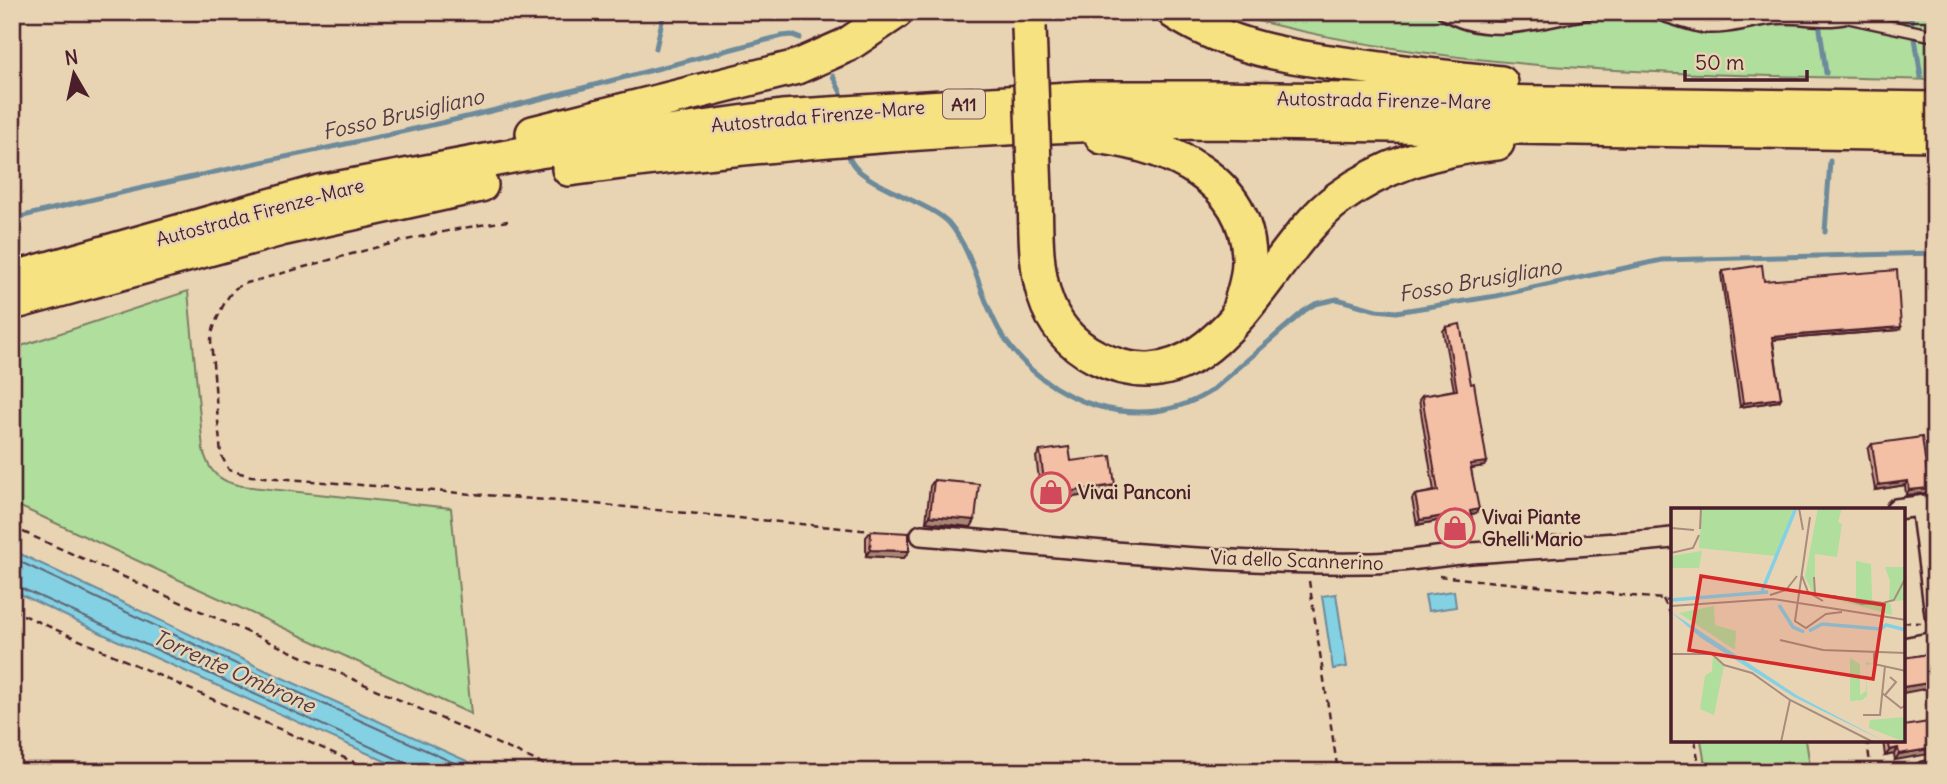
<svg xmlns="http://www.w3.org/2000/svg" width="1947" height="784" font-family="Delius,sans-serif">
<style>
.green{fill:#afde9d;stroke:#7c7e64;stroke-width:2}
.water{fill:#84d1e4;stroke:#6d8a9a;stroke-width:2}
.lines{fill:none;stroke-linecap:round;stroke-linejoin:round}
.shore{stroke:#616675;stroke-width:2}
.stream{stroke:#6d8a9a;stroke-width:5}
.service-casing{stroke:#4a1f2b;stroke-width:15}
.minor-casing{stroke:#4a1f2b;stroke-width:24}
.motorway-casing{stroke:#4a1f2b;stroke-width:38}
.path{stroke:#4a1f2b;stroke-width:2.5;stroke-dasharray:7 5;stroke-linecap:butt}
.service{stroke:#e8d4b3;stroke-width:10}
.minor{stroke:#e8d4b3;stroke-width:19}
.motorway{stroke:#f6e281;stroke-width:33}
.motorway-bridge-casing{stroke:#4a1f2b;stroke-width:38;stroke-linecap:butt}
.motorway-bridge{stroke:#f6e281;stroke-width:33}
.wall{fill:#d1a48e;stroke:#4a1f2b;stroke-width:2}
.shaded-wall{fill:#aa8674;stroke:#4a1f2b;stroke-width:2}
.building{fill:#f3bfa5;stroke:#4a1f2b;stroke-width:2}
.labels{text-anchor:middle;dominant-baseline:central;stroke-width:5;stroke-linejoin:round;paint-order:stroke}
.shield{fill:#e8d4b3;stroke:#795554;stroke-width:2}
.shield-label{font-size:18px;font-weight:bold;fill:#4a1f2b}
.street-label{font-size:19px;fill:#4a1f2b;stroke:#e8d4b3}
.poi-label{font-size:19px;font-weight:bold;fill:#4a1f2b;stroke:#e8d4b3;text-anchor:start}
.water-label{font-size:21px;font-style:italic;fill:#533a47;stroke:#e8d4b3}
.inset-river{fill:none;stroke:#84d1e4;stroke-width:3.5}
.inset-road{fill:none;stroke:#a98c7d;stroke-width:2}
.view{fill:#d62828;fill-opacity:0.15;stroke:#d62828;stroke-width:3.5}
.inset-edge{fill:none;stroke:#4a1f2b;stroke-width:3.5}
</style>
<rect width="100%" height="100%" fill="#e8d4b3"/>
<filter id="ink" filterUnits="userSpaceOnUse"><feTurbulence type="fractalNoise" baseFrequency=".0143" numOctaves="2"/><feDisplacementMap in="SourceGraphic" scale="14" xChannelSelector="R" yChannelSelector="G"/><feConvolveMatrix kernelMatrix="1 2 1 2 8 2 1 2 1" color-interpolation-filters="sRGB"/></filter>
<g filter="url(#ink)">
<g class="green">
<path d="M1224 12H1935V80C1698 73 1454 77 1224 12Z"/>
<path d="M188 291 203 449C208 471 219 482 242 486L451 508 471 714 12 503V349Z"/>
<path d="M1701 740H1806L1811 772H1706Z"/>
</g>
<g class="water">
<path d="M12 550 267 671 491 772H409L105 635 12 590Z"/>
<path d="M1454 591 1456 607 1428 611 1425 595Z"/>
<path d="M1336 594 1347 667 1333 669 1322 596Z"/>
</g>
<g class="lines">
<g class="shore">
<path d="M12 558 264 677 474 772"/>
<path d="M12 584 404 762 409 766V772"/>
</g>
<g class="stream">
<path d="M1910 12 1912 22"/>
<path d="M1820 29 1826 73"/>
<path d="M1915 38 1921 77"/>
<path d="M656 48 664 12"/>
<path d="M833 76 842 95"/>
<path d="M849 156C854 183 929 201 949 223 975 254 980 299 1001 333 1044 404 1142 438 1214 389L1304 311 1315 304 1337 299 1376 310 1396 312 1496 296 1662 260 1935 253"/>
<path d="M12 219C151 183 292 157 432 125 550 98 666 66 782 36L792 35 800 38"/>
<path d="M1825 232 1830 161"/>
</g>
<g class="service-casing">
<g id="service">
<path d="M1442 12C1486 43 1547 20 1595 12"/>
<path d="M1650 12C1667 16 1685 24 1702 27 1728 30 1752 20 1777 18 1807 16 1835 27 1862 12"/>
<path d="M1851 18 1935 36"/>
</g>
</g>
<g class="minor-casing">
<g id="minor">
<path d="M1921 506 1935 614"/>
<path d="M1896 509 1935 504"/>
<path d="M921 535C1068 547 1217 565 1366 563 1401 563 1436 556 1471 553 1538 548 1605 545 1672 538"/>
<path d="M1903 648 1935 642"/>
<path d="M1924 772 1935 770"/>
</g>
</g>
<g class="motorway-casing">
<g id="motorway">
<path d="M1174 12C1228 47 1289 57 1352 65 1401 72 1451 78 1501 83"/>
<path d="M533 133 797 67 847 45 896 12"/>
<path d="M1102 137C1168 146 1246 178 1249 256 1250 274 1244 292 1239 309"/>
<path d="M569 169C781 140 994 124 1209 122L1935 134"/>
<path d="M1035 194C1037 256 1031 324 1096 357 1217 417 1264 252 1339 198 1385 164 1440 148 1497 143"/>
<path d="M12 279 319 192 539 151 782 117 1086 98H1216L1935 109"/>
<path d="M12 303 281 229 481 185"/>
</g>
</g>
<g class="path">
<path d="M508 221C423 232 341 257 258 280 251 282 242 284 236 288 226 295 211 329 211 341L221 455 229 470 251 476 595 504 882 532"/>
<path d="M12 527 561 772"/>
<path d="M1439 576 1672 600"/>
<path d="M1309 581 1338 772"/>
<path d="M1663 599 1672 617"/>
<path d="M12 610 376 772"/>
<path d="M1903 622 1921 623"/>
<path d="M1695 740 1700 772"/>
<path d="M1867 740 1871 772"/>
</g>
<use href="#service" class="service"/>
<use href="#minor" class="minor"/>
<use href="#motorway" class="motorway"/>
<g class="motorway-bridge-casing">
<path id="motorway-bridge" d="M1029 27 1035 194"/>
</g>
<use href="#motorway-bridge" class="motorway-bridge"/>
</g>
<g class="wall">
<path d="M1723 271 1764 281 1901 327 1899 330 1773 340 1781 398 1779 401 1740 407 1721 274Z"/>
<path d="M1446 327 1484 466 1471 468 1476 513 1471 514 1473 525 1470 529 1444 534 1441 520 1417 525 1412 499 1415 495 1434 491 1419 400 1422 396 1454 390 1443 331Z"/>
<path d="M1872 444 1929 488 1926 493 1906 495 1905 485 1875 490 1868 449Z"/>
<path d="M1040 451 1071 461 1110 492 1042 501 1036 457Z"/>
<path d="M934 480 975 520 971 527 926 522 930 486Z"/>
<path d="M871 531 909 551 904 558 866 556V537Z"/>
<path d="M1935 721 1895 760 1894 754 1885 756 1883 740H1903Z"/>
</g>
<g class="shaded-wall">
<path d="M1901 327 1899 330 1770 340 1772 337Z"/>
<path d="M1781 398 1779 401 1740 407 1743 403Z"/>
<path d="M1487 462 1484 466 1467 469 1470 464Z"/>
<path d="M1908 481 1905 485 1875 490 1878 485Z"/>
<path d="M1115 485 1110 492 1042 501 1046 495Z"/>
<path d="M1929 488 1926 493 1906 495 1909 490Z"/>
<path d="M1479 509 1476 513 1467 515 1470 511Z"/>
<path d="M930 516 975 520 971 527 926 522Z"/>
<path d="M1444 516 1441 520 1417 525 1420 520Z"/>
<path d="M1473 525 1470 529 1444 534 1447 530Z"/>
<path d="M870 550 909 551 904 558 866 556Z"/>
<path d="M1935 682V687L1903 693V687Z"/>
<path d="M1898 748 1894 754 1885 756 1890 750Z"/>
<path d="M1935 748V753L1895 760 1899 754Z"/>
</g>
<g class="building">
<path d="M1762 265 1764 281 1897 270 1901 327 1772 337 1781 398 1743 403 1723 271Z"/>
<path d="M1460 324 1471 384 1474 383 1487 462 1470 464 1479 509 1470 511 1473 525 1447 530 1444 516 1420 520 1415 495 1438 491 1422 396 1457 390 1446 327Z"/>
<path d="M1922 437 1929 488 1909 490 1908 481 1878 485 1872 444Z"/>
<path d="M1069 447 1071 461 1111 456 1115 485 1046 495 1040 451Z"/>
<path d="M934 480 979 484 975 520 930 516Z"/>
<path d="M871 531 909 533V551L870 550Z"/>
<path d="M1935 653V682L1903 687V658Z"/>
<path d="M1935 721V748L1899 754 1898 748 1890 750 1888 740H1903V726Z"/>
</g>
</g>
<defs>
<g id="shop-ring" transform="scale(2.0125)"><circle r="9.5" fill="#e8d4b3" stroke="#d1495b" stroke-width="1.5"/><path d="M-5-2.5h2.3a2.7 3.5 0 0 1 5.4 0H5L5.5 6h-11ZM-1.5-2.5h3a1.5 2.3 0 0 0-3 0Z" fill="#d1495b"/></g>
</defs>
<g fill-rule="evenodd">
<use href="#shop-ring" x="1051" y="492"/>
<use href="#shop-ring" x="1455" y="528"/>
</g>
<g class="labels">
<rect class="shield" x="943" y="89.5" width="42" height="29" rx="5"/>
<g class="shield-label">
<text x="964" y="104">A11</text>
</g>
<g class="street-label">
<text transform="translate(1384 100) rotate(1)">Autostrada Firenze-Mare</text>
<text transform="translate(818 116) rotate(-5)">Autostrada Firenze-Mare</text>
<text transform="translate(260 212) rotate(-15)">Autostrada Firenze-Mare</text>
<text transform="translate(1297 560) rotate(2)">Via dello Scannerino</text>
</g>
<g class="poi-label">
<text x="1078" y="492">Vivai Panconi</text>
<text x="1482" y="517">Vivai Piante<tspan x="1482" dy="22">Ghelli Mario</tspan></text>
</g>
<g class="water-label">
<text transform="translate(403 114) rotate(-13)">Fosso Brusigliano</text>
<text transform="translate(1480 280) rotate(-10)">Fosso Brusigliano</text>
<text transform="translate(234 671) rotate(24)">Torrente Ombrone</text>
</g>
</g>
<g transform="translate(1671 508)">
<rect width="234" height="234" fill="#e8d4b3"/>
<path d="M31 0H124L104 48 28 40ZM147 0H171L167 14 171 16 166 49 144 46V85L185 90V53L200 56 201 92 220 96 221 107 142 85 134 69ZM31 43 28 60H0V48ZM214 59H234V92L218 94 219 73ZM43 98 44 117 65 123 64 142 8 105ZM42 148 53 158 43 207 29 201 34 168 41 163ZM179 150 189 156V187L195 183V154L202 156 195 157 196 188 191 192 179 193ZM234 209V234L198 220 199 212Z" fill="#afde9d"/>
<path d="M0 104 127 188 215 234 123 189 30 130Z" fill="#84d1e4"/>
<path class="inset-river" d="M91 83 125 0M0 92 97 84M108 97 122 119 133 124M138 123 151 116 210 121 215 117 235 122"/>
<path class="inset-road" d="M128 0 132 22M139 9 124 113 135 120 155 106 171 104M0 20 23 22M29 21 30 0M0 45 22 40 28 27M131 68 137 84 152 93M143 69 144 86 212 95 223 92 235 69M99 87 115 82 126 68M163 88 191 96 209 95M0 98 102 91 235 112M109 132 152 142 235 145M203 144V156L235 163M0 146H41L53 157 81 165 119 192 202 234M211 185 230 200 235 197M214 187 225 174 219 169M192 207H209L214 158M110 234 119 192"/>
<path class="view" d="M30 68 213 97 202 171 18 142Z"/>
<rect width="234" height="234" class="inset-edge"/>
</g>
<rect width="1947" height="784" fill="none" stroke="#e8d4b3" stroke-width="42"/>
<rect x="21" y="21" width="1905" height="742" fill="none" stroke="#4a1f2b" stroke-width="2.5" filter="url(#ink)"/>
<g transform="translate(74 74) rotate(351)" stroke="#e8d4b3" stroke-width="5" paint-order="stroke">
<path d="M0-5L12 26L0 18L-12 26Z" fill="#4a1f2b"/>
<text y="-10" font-size="19" font-weight="bold" text-anchor="middle" fill="#4a1f2b">N</text>
</g>
<path d="M1685 70v10h122v-10" fill="none" stroke="#4a1f2b" stroke-width="3.5"/>
<text x="1695" y="70" font-size="21" fill="#4a1f2b" stroke="#e8d4b3" stroke-width="5" paint-order="stroke">50 m</text>
</svg>
